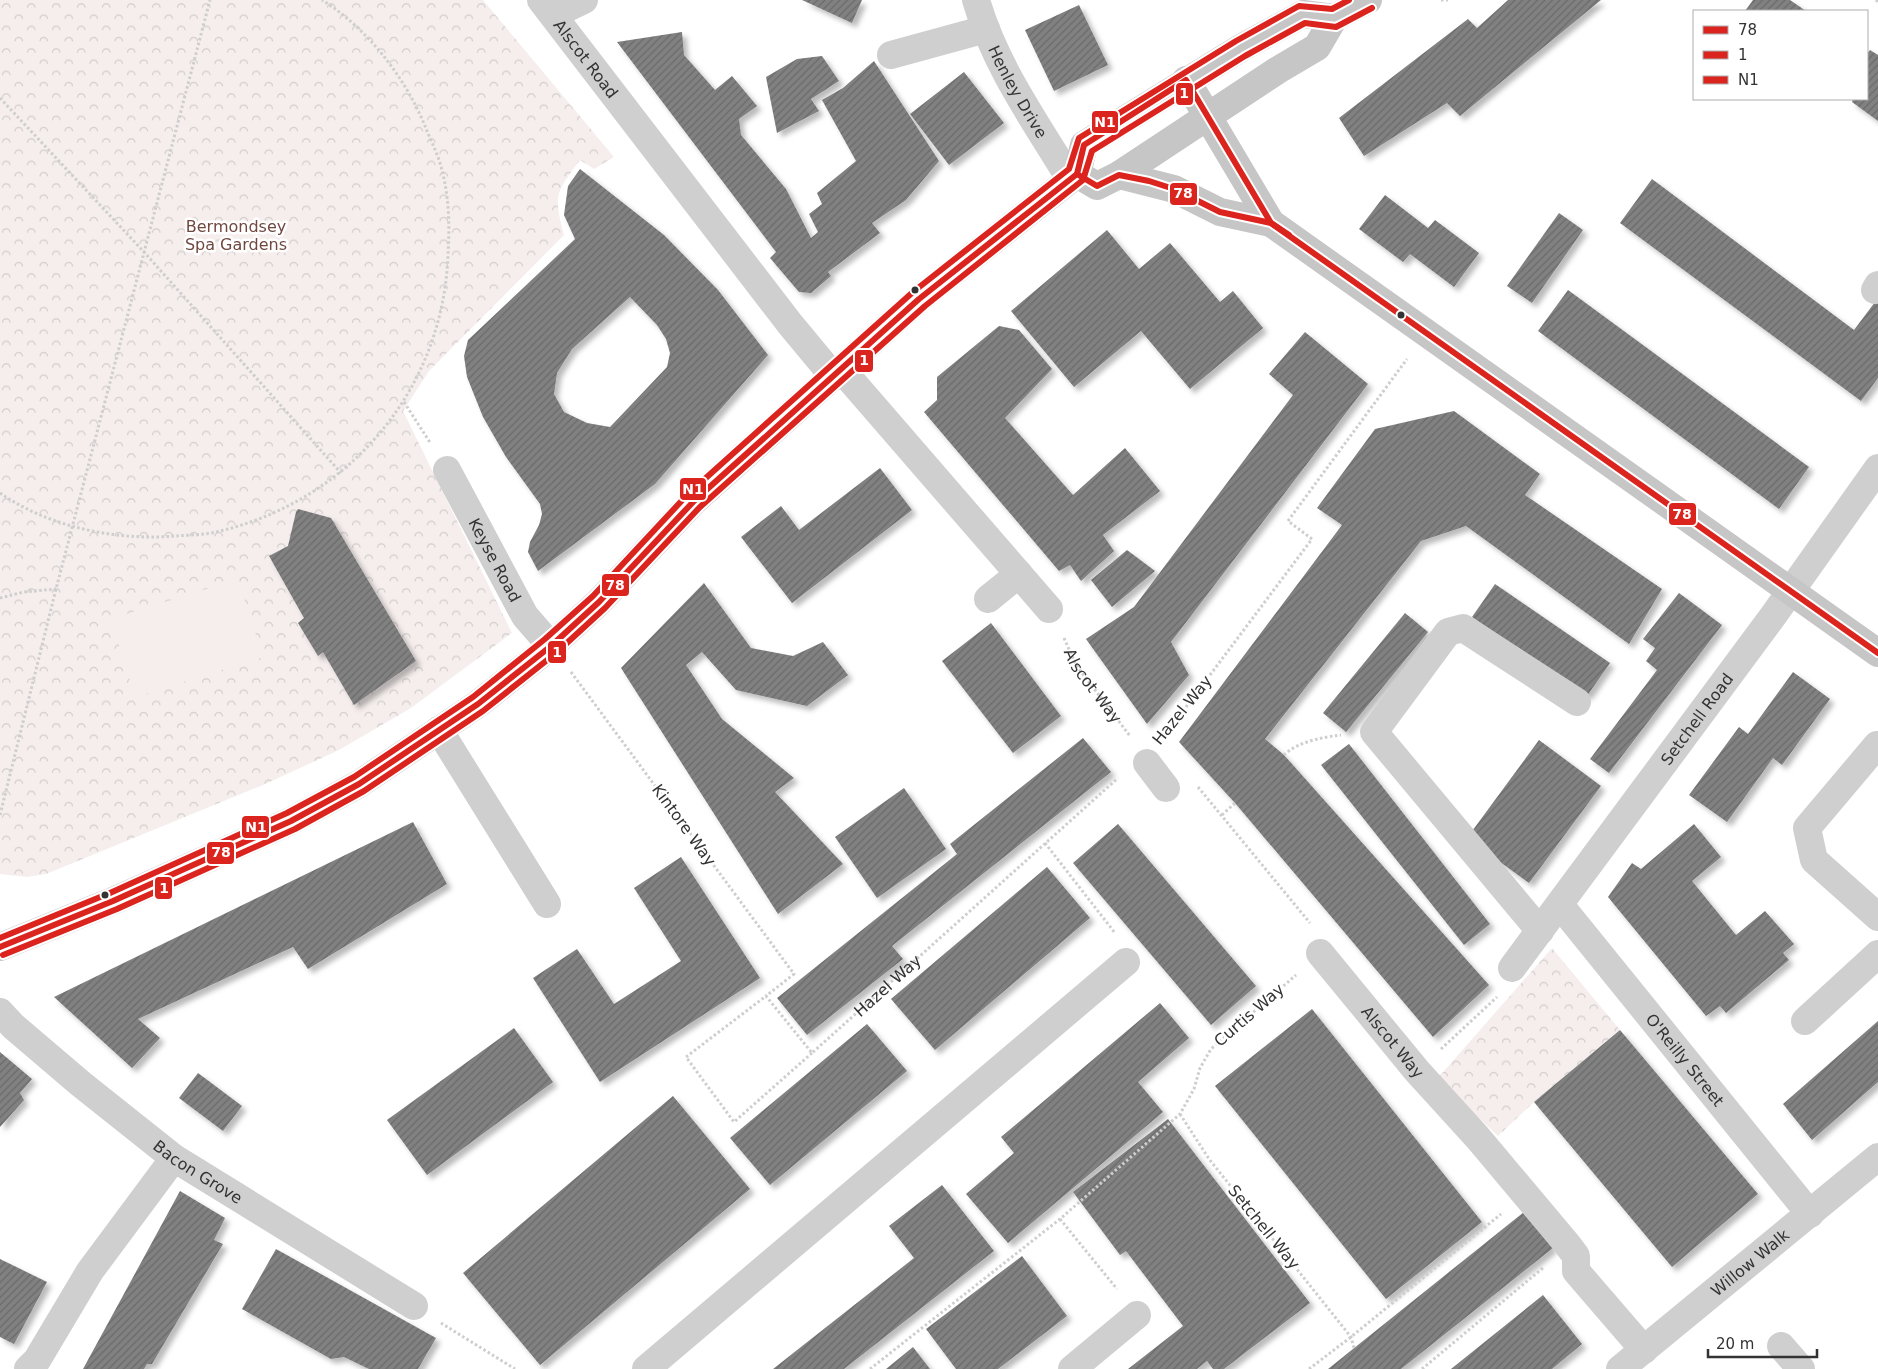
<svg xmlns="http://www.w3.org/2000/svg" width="1878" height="1369" font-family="'DejaVu Sans',sans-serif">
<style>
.forest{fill:url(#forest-crowns)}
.pitch{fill:#f5eeed}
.building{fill:url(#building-hatch);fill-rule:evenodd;filter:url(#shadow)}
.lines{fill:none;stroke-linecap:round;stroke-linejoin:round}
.path{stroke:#cecece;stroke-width:3;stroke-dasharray:2.5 2.5;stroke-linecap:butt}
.minor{stroke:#cfcfcf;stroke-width:28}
.major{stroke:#c6c6c6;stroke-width:28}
.bus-1-casing{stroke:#fff;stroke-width:10}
.bus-2-casing{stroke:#fff;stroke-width:10}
.bus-3-casing{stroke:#fff;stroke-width:10}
.bus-1{stroke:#dc241f;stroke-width:6}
.bus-2{stroke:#dc241f;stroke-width:6}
.bus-3{stroke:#dc241f;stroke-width:6}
.bus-dot{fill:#333;stroke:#fff;stroke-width:2}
.labels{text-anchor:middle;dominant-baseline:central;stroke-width:5;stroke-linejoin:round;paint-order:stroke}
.street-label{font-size:16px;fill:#333;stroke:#fff}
.park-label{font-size:16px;fill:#70483f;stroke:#fff}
.line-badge{stroke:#fff;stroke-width:2}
.badge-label{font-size:14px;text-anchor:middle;font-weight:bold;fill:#fff}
</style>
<defs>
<pattern id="forest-crowns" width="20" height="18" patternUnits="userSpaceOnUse" patternTransform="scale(1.25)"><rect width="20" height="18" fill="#f5eeed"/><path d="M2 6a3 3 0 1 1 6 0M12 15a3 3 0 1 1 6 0" fill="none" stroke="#d2cdcc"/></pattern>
<pattern id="building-hatch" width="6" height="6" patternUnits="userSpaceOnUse" patternTransform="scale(1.25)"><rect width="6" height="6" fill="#818181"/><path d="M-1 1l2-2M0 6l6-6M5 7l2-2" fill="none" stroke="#6a6a6a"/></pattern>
<filter id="shadow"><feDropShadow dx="4.5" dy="4.5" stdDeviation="2.5" flood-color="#0004"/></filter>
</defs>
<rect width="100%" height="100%" fill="#fff"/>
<g class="forest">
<path d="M0 0H483L614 157 594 169 580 160C556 193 553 194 564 235L429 371 403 411 512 633 411 708 339 750 263 785 46 874 27 877 0 874Z"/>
<path d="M1552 948 1620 1030 1534 1102 1498 1136 1437 1079Z"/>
</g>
<path class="pitch" d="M238 579 263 657 135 697 111 619Z"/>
<g class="building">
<path d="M802 0H862L852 23Z"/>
<path d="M1508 0H1601L1460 116 1447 103 1364 156 1339 118 1468 19 1477 28Z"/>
<path d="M1753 0H1790L1806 11H1745Z"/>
<path d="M1079 5 1108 65 1054 91 1025 30Z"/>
<path d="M682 32 684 55 715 90 732 76 757 106 739 119 741 135 786 189 811 238 818 232 809 214 822 204 817 193 856 161 822 100 843 88 874 61 939 161 906 200 872 223 880 233 828 272 831 276 811 293 799 292 770 258 776 252 617 42Z"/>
<path d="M1870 50 1878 55V121L1852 102 1853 99H1867V54Z"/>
<path d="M822 56 839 81 811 99 819 111 777 133 766 77 797 59Z"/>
<path d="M964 72 1004 123 949 165 910 114Z"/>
<path d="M580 169 664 235 718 290 768 355 655 484 538 571 528 552 530 542 539 525 542 514 540 504 506 457 483 417 467 377 464 356 468 340 575 239 564 215 568 186ZM630 297 657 325 666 339 670 353 667 367 610 427 587 423 564 412 554 394 557 373 572 349Z"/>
<path d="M1652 179 1854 330 1878 298V378L1861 401 1620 223Z"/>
<path d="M1385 195 1428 228 1435 220 1479 253 1454 287 1410 254 1403 262 1359 229Z"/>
<path d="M1559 213 1583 230 1532 303 1507 286Z"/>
<path d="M1107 230 1139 269 1170 243 1220 302 1233 291 1263 328 1190 389 1141 331 1074 387 1011 311Z"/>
<path d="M1568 290 1809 467 1779 509 1538 331Z"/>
<path d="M999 326 1019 330 1052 369 1005 418 1073 495 1125 448 1160 491 1103 535 1114 551 1081 581 1070 565 1059 571 924 412 937 400V377Z"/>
<path d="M1305 332 1368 384 1171 642 1189 675 1147 724 1086 639 1134 607 1293 395 1269 374Z"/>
<path d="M1454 411 1540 474 1525 495 1662 589 1629 644 1466 526 1421 541 1265 739 1284 755 1489 985 1433 1037 1235 803 1179 742 1342 525 1317 508 1375 429Z"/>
<path d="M880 468 912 510 792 603 741 537 781 506 799 530Z"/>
<path d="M298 509 331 518 416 661 354 705 323 652 318 656 298 623 304 618 269 556 288 546 296 512Z"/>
<path d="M1127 550 1155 571 1112 607 1091 580Z"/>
<path d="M704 583 751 648 793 656 823 642 848 675 807 706 736 690 702 652 686 665 722 719 794 778 775 792 843 864 778 914 621 668Z"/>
<path d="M1495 584 1610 663 1587 696 1472 617Z"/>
<path d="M1679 593 1722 625 1609 773 1590 759 1657 670 1646 661 1655 648 1643 639Z"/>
<path d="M1405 613 1428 632 1346 732 1323 713Z"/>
<path d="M991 623 1061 716 1013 753 942 661Z"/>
<path d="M1793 672 1830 699 1782 765 1773 758 1727 822 1689 795 1739 727 1748 734Z"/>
<path d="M1083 738 1111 772 892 946 903 959 807 1035 777 998 957 854 950 844Z"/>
<path d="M1539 740 1601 786 1529 883 1467 838Z"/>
<path d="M1349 744 1490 924 1464 945 1321 765Z"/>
<path d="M904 788 946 849 877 898 835 837Z"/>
<path d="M413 822 447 884 308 969 293 947 138 1019 160 1038 132 1068 54 997Z"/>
<path d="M1118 824 1256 986 1211 1025 1073 863Z"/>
<path d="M1694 824 1721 857 1692 881 1736 935 1765 911 1794 944 1783 953 1789 960 1726 1013 1720 1006 1706 1016 1608 897 1632 863 1641 869Z"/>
<path d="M681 857 760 978 600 1082 533 978 577 949 614 1004 681 961 634 888Z"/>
<path d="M1047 867 1090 918 935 1050 891 999Z"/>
<path d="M1160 1003 1189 1038 1138 1082 1163 1112 1008 1243 966 1194 1014 1153 1001 1137Z"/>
<path d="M1312 1009 1482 1222 1386 1299 1215 1086Z"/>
<path d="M1878 1021V1082L1812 1140 1783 1104Z"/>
<path d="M867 1024 907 1071 770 1185 730 1138Z"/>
<path d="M514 1028 553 1082 427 1175 387 1120Z"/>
<path d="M1620 1030 1758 1194 1672 1267 1534 1102Z"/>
<path d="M0 1052 32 1079 20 1093 24 1100 0 1127Z"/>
<path d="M198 1073 242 1106 223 1131 179 1098Z"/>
<path d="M673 1096 750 1189 540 1365 463 1273Z"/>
<path d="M1168 1119 1310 1303 1224 1369H1213L1207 1361 1197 1369H1128L1183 1326 1126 1251 1120 1255 1073 1192Z"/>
<path d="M942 1185 994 1251 844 1369H773L914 1258 889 1226Z"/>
<path d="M180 1191 225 1218 214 1240 223 1244 152 1364H147L144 1369H83Z"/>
<path d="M1524 1212 1553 1248 1401 1369H1328Z"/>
<path d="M276 1249 436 1338 418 1369H369L344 1357 331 1359 242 1309Z"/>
<path d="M1022 1256 1067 1316 998 1369H956L926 1329Z"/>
<path d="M0 1259 47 1282 14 1344 0 1337Z"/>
<path d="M1543 1295 1582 1344 1552 1369H1451Z"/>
<path d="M913 1347 930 1369H886Z"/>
</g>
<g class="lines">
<g class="path">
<path d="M1441 0H1448"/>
<path d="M1876 0 1878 2"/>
<path d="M0 98 144 252 341 473"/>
<path d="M404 402 431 444"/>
<path d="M0 493C49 527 116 541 175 536 188 535 203 535 216 532 348 502 443 391 448 255 450 224 449 190 439 160 435 148 429 137 425 126 405 77 367 28 322 0"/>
<path d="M0 598 24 592 56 589"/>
<path id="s1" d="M1064 638 1076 665 1130 736"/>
<path d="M571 672 794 974 766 996"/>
<path d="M1165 735 1312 539 1288 521 1407 359"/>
<path d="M1284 755C1297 742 1323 737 1341 735"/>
<path d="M1198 787 1310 923"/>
<path d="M0 815 56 589 210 0"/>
<path d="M1222 815 1235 803"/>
<path d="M1045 843 1115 933"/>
<path d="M1441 1049 1497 997"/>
<path id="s2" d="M812 1053 734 1122 686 1057 766 996 812 1053 1118 778"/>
<path d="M1180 1114 1209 1159 1351 1337 1354 1348"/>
<path d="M1060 1219 1117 1289"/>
<path d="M441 1323 515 1369"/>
<path d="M870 1369 1060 1219 1180 1114 1194 1089 1200 1068 1211 1049 1296 975"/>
<path d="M1309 1369 1351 1337 1501 1214"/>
<path d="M1422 1369 1544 1267"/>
</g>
<g class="minor">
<path id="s3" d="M541 0 790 324 834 377"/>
<path id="s4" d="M976 0C995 66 1035 121 1070 179"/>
<path d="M553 15 584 0"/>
<path d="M891 55 986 29"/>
<path d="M1875 290 1878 285"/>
<path d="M842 370 1049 609"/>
<path id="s5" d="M447 470 525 616 551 646"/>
<path d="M988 599 1019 574"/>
<path d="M439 730 547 904"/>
<path d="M1877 745 1807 828 1814 860 1878 917"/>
<path d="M1147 763 1166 788"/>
<path id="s6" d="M1560 905 1810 1214"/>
<path d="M1540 931 1374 732 1448 632 1463 628 1577 702"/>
<path id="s7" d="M1320 953 1417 1071 1478 1138 1567 1244 1576 1256V1271L1644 1350"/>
<path id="s8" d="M1512 968 1773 616 1878 468"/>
<path id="s9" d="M0 1012 13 1026 81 1084 174 1158 414 1306"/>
<path d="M1805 1021 1878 954"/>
<path d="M1781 1346 1801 1369"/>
<path d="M28 1369 37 1360 90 1271 174 1158"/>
<path d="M646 1369 1126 962"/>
<path d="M1072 1369 1137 1315"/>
<path id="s10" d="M1620 1369 1878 1157"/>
</g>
<g class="major">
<path d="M1186 80 1271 223 1878 653"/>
<path d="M1077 174 1097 186 1119 175 1278 70 1317 47 1334 18 1368 0"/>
<path d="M1119 175 1174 189 1220 212 1271 223"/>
<path d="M0 947 113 901 291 821 359 784 478 704 551 646 599 602 694 501 919 299 1077 174 1084 145 1241 48 1303 14 1334 18"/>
</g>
<g class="bus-1-casing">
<g id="bus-1">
<path d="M1077 174 1097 186 1119 175 1149 181 1174 189 1220 212 1271 223 1289 235"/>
<path d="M0 947 113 901 291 821 359 784 478 704 551 646 599 602 694 501 919 299 1077 174 1084 145 1186 80 1271 223 1878 653"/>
</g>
</g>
<g class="bus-2-casing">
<path id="bus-2" d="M3 955 117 909 295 829 364 791 483 711 556 653 605 608 700 507 925 306 1083 180 1092 151 1245 56 1305 23 1336 27 1372 8"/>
</g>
<g class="bus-3-casing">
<path id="bus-3" d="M0 938 110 893 287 813 354 777 473 697 545 639 593 596 688 494 913 292 1069 169 1079 138 1236 41 1299 6 1332 9 1349 0"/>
</g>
<use href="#bus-1" class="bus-1"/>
<use href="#bus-2" class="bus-2"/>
<use href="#bus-3" class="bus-3"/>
</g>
<g class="bus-dot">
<circle cx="915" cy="290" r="4.5"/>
<circle cx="1401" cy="315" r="4.5"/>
<circle cx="105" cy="895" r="4.5"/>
</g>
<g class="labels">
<g class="street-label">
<text stroke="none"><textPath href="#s3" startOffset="74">Alscot Road</textPath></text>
<text stroke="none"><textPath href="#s4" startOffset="101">Henley Drive</textPath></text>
<text stroke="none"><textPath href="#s5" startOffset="102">Keyse Road</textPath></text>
<text stroke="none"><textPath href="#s1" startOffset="56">Alscot Way</textPath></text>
<text transform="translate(1182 710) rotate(-51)">Hazel Way</text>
<text stroke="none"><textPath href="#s8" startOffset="310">Setchell Road</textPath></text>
<text transform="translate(684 825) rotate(54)">Kintore Way</text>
<text stroke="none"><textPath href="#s2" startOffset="460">Hazel Way</textPath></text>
<text transform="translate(1249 1015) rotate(-41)">Curtis Way</text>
<text stroke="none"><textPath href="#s7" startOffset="115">Alscot Way</textPath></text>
<text stroke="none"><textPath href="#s6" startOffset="199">O'Reilly Street</textPath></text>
<text stroke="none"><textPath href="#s9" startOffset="255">Bacon Grove</textPath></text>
<text transform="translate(1264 1227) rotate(51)">Setchell Way</text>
<text stroke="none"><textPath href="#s10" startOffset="168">Willow Walk</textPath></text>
</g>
<g class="park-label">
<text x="236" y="226">Bermondsey<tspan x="236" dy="18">Spa Gardens</tspan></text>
</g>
</g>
<g class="line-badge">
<rect x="1175" y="82" width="19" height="24" rx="5" fill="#dc241f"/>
<rect x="1091" y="110" width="28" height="24" rx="5" fill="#dc241f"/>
<rect x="1169" y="182" width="29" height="24" rx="5" fill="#dc241f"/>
<rect x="854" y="349" width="20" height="24" rx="5" fill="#dc241f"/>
<rect x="679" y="477" width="28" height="24" rx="5" fill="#dc241f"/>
<rect x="1668" y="502" width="29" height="24" rx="5" fill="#dc241f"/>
<rect x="601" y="573" width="29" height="24" rx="5" fill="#dc241f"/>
<rect x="547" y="640" width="20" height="24" rx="5" fill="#dc241f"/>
<rect x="241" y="815" width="29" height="24" rx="5" fill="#dc241f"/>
<rect x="206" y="841" width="29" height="24" rx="5" fill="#dc241f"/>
<rect x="154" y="876" width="19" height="24" rx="5" fill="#dc241f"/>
</g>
<g class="badge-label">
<text x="1184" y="98">1</text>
<text x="1105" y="127">N1</text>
<text x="1183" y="198">78</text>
<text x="864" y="365">1</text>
<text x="693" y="494">N1</text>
<text x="1682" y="519">78</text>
<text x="615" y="590">78</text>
<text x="557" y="657">1</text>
<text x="256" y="832">N1</text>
<text x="221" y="857">78</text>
<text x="164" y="893">1</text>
</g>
<rect x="1693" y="10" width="175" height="90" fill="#ffffff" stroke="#adadad"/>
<rect x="1703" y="26" width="25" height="8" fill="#dc241f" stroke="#adadad"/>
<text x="1738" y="35" font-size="15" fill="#333333">78</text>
<rect x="1703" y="51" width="25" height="8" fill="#dc241f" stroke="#adadad"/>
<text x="1738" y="60" font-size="15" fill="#333333">1</text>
<rect x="1703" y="76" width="25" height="8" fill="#dc241f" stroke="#adadad"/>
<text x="1738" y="85" font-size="15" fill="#333333">N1</text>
<path d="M1708 1349v8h109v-8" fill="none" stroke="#333333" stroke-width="2.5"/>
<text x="1716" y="1349" font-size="15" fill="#333333" stroke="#ffffff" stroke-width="4" paint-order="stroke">20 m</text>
</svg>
